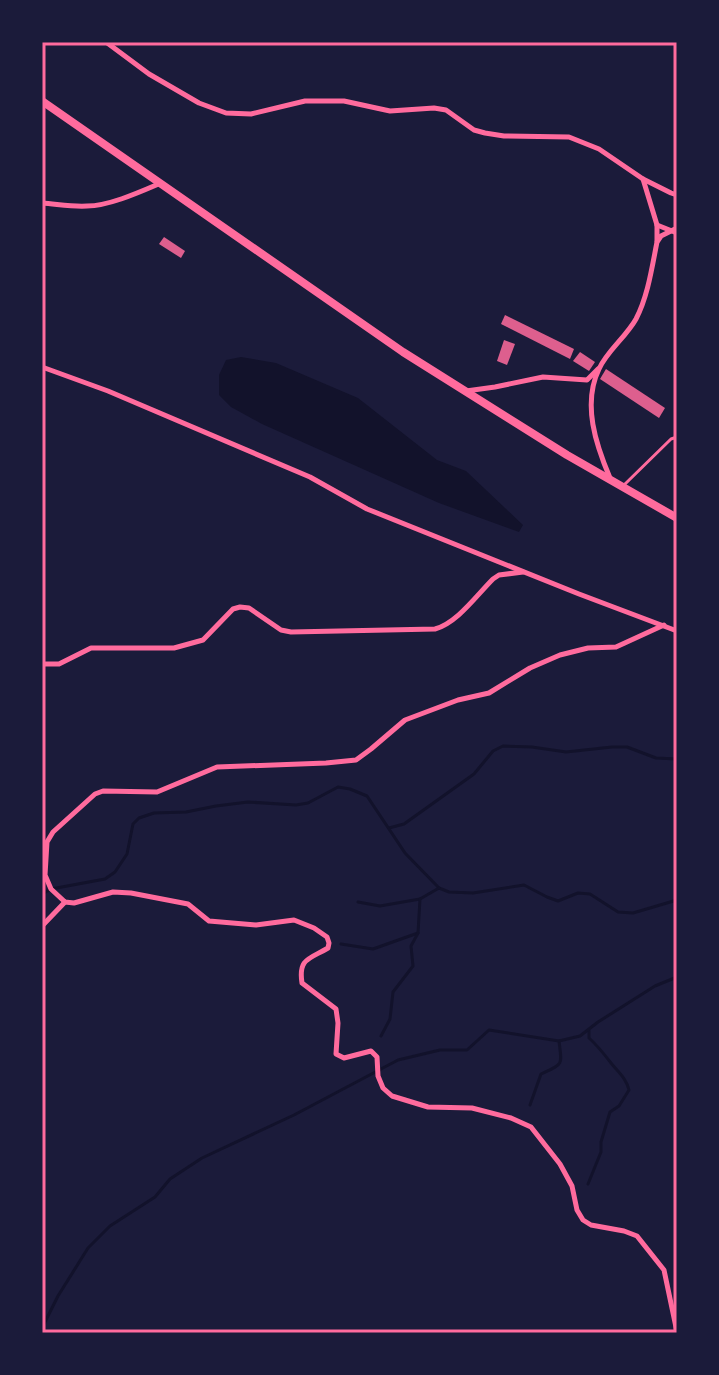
<svg xmlns="http://www.w3.org/2000/svg" width="719" height="1375" font-family="Arial,sans-serif">
<style>
.water{fill:#12122b}
.lines{fill:none;stroke-linecap:round;stroke-linejoin:round}
.stream{stroke:#12122b;stroke-width:3}
.building{fill:#dd5f8e}
.service{stroke:#ff6b9d;stroke-width:3}
.minor{stroke:#ff6b9d;stroke-width:5}
.primary{stroke:#ff6b9d;stroke-width:8}
.neatline{fill:none;stroke:#ff6b9d;stroke-width:3}
</style>
<rect width="100%" height="100%" fill="#1b1b3a"/>
<path class="water" d="M241 357 276 363 358 398 437 460 466 471 523 525 519 532 439 503 262 424 231 407 219 395V375L226 360Z"/>
<g class="lines">
<g class="stream">
<path d="M389 828 404 824 474 774 493 751 503 746 532 747 566 752 612 747H627L656 758 677 759"/>
<path d="M42 894 51 889 105 879 115 872 127 854 133 824 139 818 154 813 186 812 216 806 248 802 296 805 308 803 338 787 350 789 367 796 405 853 439 888 449 892 473 893 524 885 547 897 558 901 578 893 590 894 618 912 633 913 677 900"/>
<path d="M358 902 380 906 420 899"/>
<path d="M341 944 373 949 418 933"/>
<path d="M381 1036 390 1019 393 992 413 966 411 946 418 933 420 899 439 888"/>
<path d="M530 1105 541 1074C564 1063 562 1066 559 1041"/>
<path d="M588 1184 601 1152V1142L610 1112 619 1106 629 1090C626 1078 619 1073 611 1063 604 1054 598 1046 589 1038V1031"/>
<path d="M42 1328 58 1296 88 1248 110 1226 155 1197 170 1179 202 1158 294 1115 398 1060 440 1050H467L489 1030 559 1041 580 1036 598 1022 655 986 677 977"/>
</g>
</g>
<g class="building">
<path d="M164 237 185 251 181 258 159 244Z"/>
<path d="M505 315 574 349 570 359 501 324Z"/>
<path d="M504 340 515 344 507 365 497 361Z"/>
<path d="M580 352 595 362 589 371 573 361Z"/>
<path d="M606 369 665 408 659 418 600 379Z"/>
</g>
<g class="lines">
<path class="service" d="M624 485 671 439 677 437"/>
<g class="minor">
<path d="M106 42 149 74 199 103 226 113 251 114 305 101H344L390 111 434 108 446 110 474 130 485 133 504 136 569 137 599 149 643 179 671 193 677 195"/>
<path d="M643 179 657 225V241"/>
<path d="M42 203C57 204 72 207 87 206 109 206 140 192 161 183"/>
<path d="M657 225 677 233"/>
<path d="M42 367 108 391 310 477 367 509 579 594 677 631"/>
<path d="M466 391 495 387 543 377 587 380 598 369"/>
<path d="M610 478C596 445 582 404 599 369 607 351 626 337 636 319 648 296 652 267 657 242L661 236 677 228"/>
<path d="M664 625 616 647 588 648 560 655 530 668 489 693 458 700 405 720 371 749 356 760 326 763 217 767 157 792 103 791 95 794 53 832 47 842 45 875 51 889 65 902 74 903 113 892 131 893 188 904 209 921 256 925 294 920 314 928 327 937 329 943 328 948C310 959 298 958 302 983L336 1009 338 1023 336 1054 344 1058 371 1051 377 1057 378 1076 383 1088 392 1096 428 1107 472 1108 511 1118 531 1127 560 1164 572 1186 577 1210 583 1220 591 1225 624 1231 637 1236 664 1270 677 1332"/>
<path d="M42 664H59L91 648H174L203 640 233 609 240 607 249 608 281 630 291 632 435 629C457 623 476 596 493 579L499 575 523 572"/>
<path d="M42 926 65 902"/>
</g>
<path class="primary" d="M42 101 403 352 567 455 677 518"/>
</g>
<rect width="719" height="1375" fill="none" stroke="#1b1b3a" stroke-width="88"/>
<rect x="44" y="44" width="631" height="1287" class="neatline"/>
</svg>
